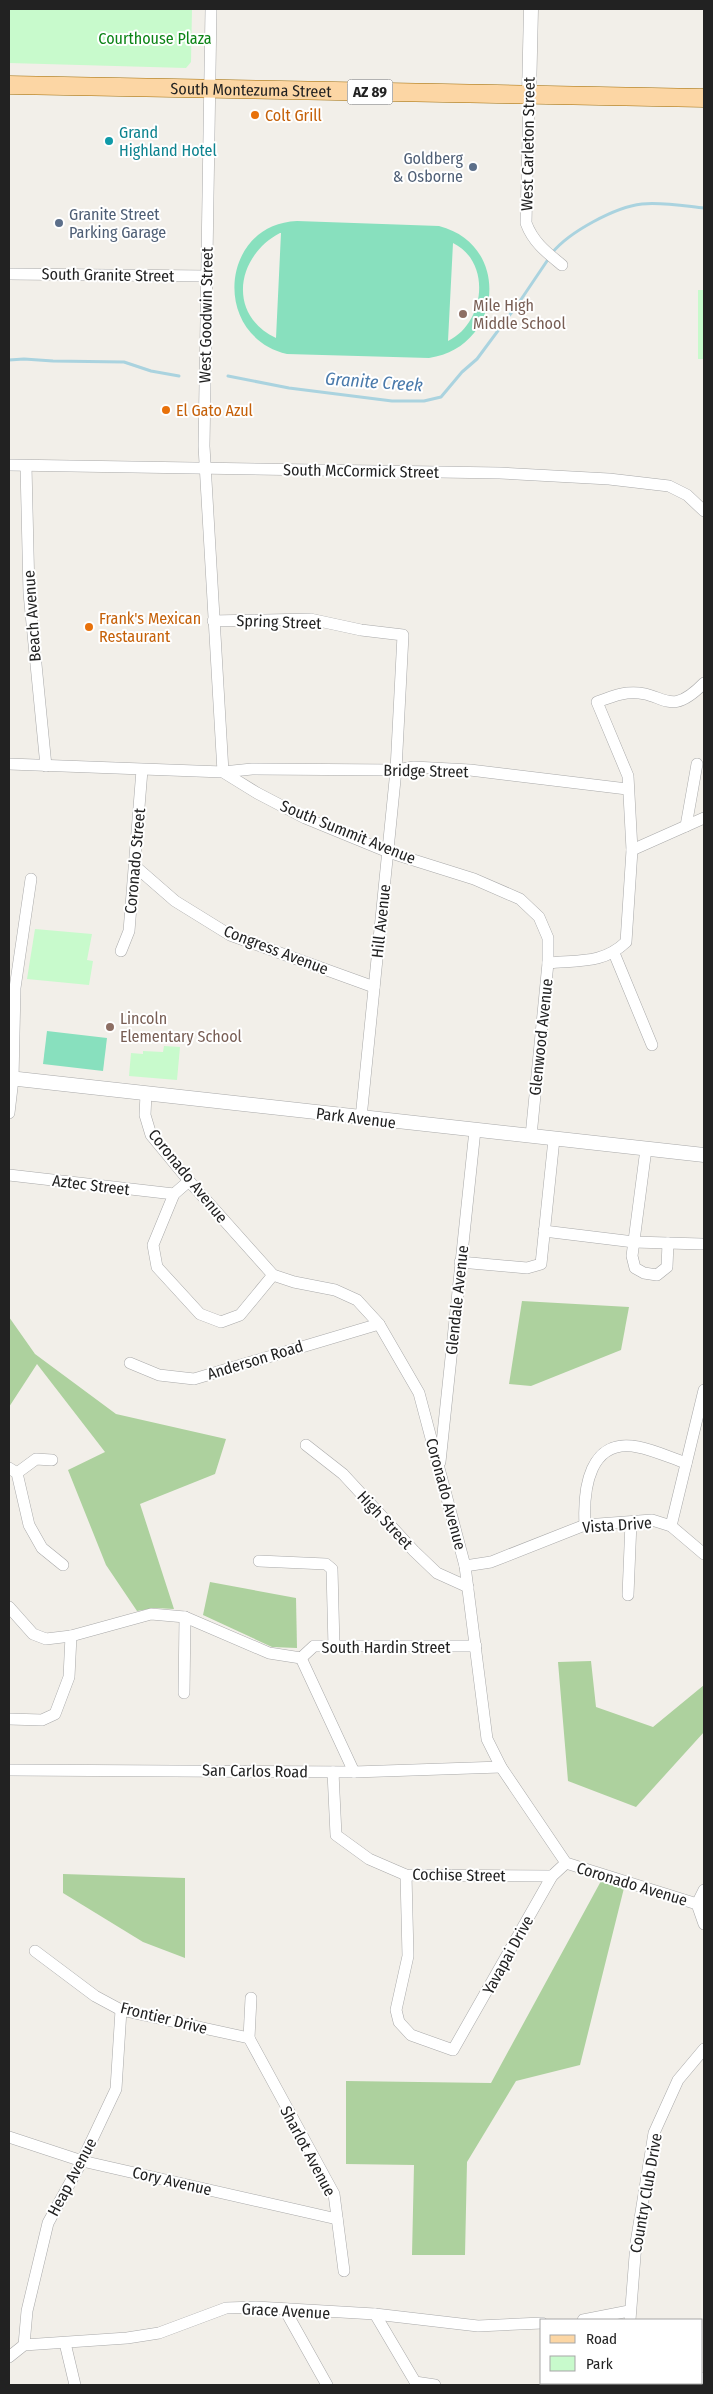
<svg xmlns="http://www.w3.org/2000/svg" width="713" height="2394" font-family="'Fira Sans Condensed',sans-serif">
<style>
.forest{fill:#add19e}
.park{fill:#c8facc}
.pitch{fill:#88e0be;fill-rule:evenodd}
.lines{fill:none;stroke-linecap:round;stroke-linejoin:round}
.stream{stroke:#aad3df;stroke-width:3}
.minor-casing{stroke:#a9a9a9;stroke-width:12}
.tertiary-casing{stroke:#a9a9a9;stroke-width:15}
.primary-casing{stroke:#a06b00;stroke-width:19}
.minor{stroke:#fff;stroke-width:11}
.tertiary{stroke:#fff;stroke-width:14}
.primary{stroke:#fcd6a4;stroke-width:18}
.food-dot{fill:#e8710a;stroke:#fff;stroke-width:2}
.culture-dot{fill:#0f9aa8;stroke:#fff;stroke-width:2}
.service-dot{fill:#5c6f8a;stroke:#fff;stroke-width:2}
.education-dot{fill:#8d6e63;stroke:#fff;stroke-width:2}
.labels{text-anchor:middle;dominant-baseline:central;stroke-width:4;stroke-linejoin:round;paint-order:stroke}
.shield{fill:#fff;stroke:#646464;stroke-width:1}
.shield-label{font-size:15px;font-weight:bold;fill:#222}
.park-label{font-size:16px;fill:#0c8416;stroke:#fff}
.street-label{font-size:16px;fill:#222;stroke:#fff}
.food-label{font-size:16px;fill:#c56008;stroke:#fff;text-anchor:start}
.culture-label{font-size:16px;fill:#0d838f;stroke:#fff;text-anchor:start}
.service-label{font-size:16px;fill:#4e5e75;stroke:#fff;text-anchor:end}
.education-label{font-size:16px;fill:#785e54;stroke:#fff;text-anchor:start}
.water-label{font-size:18px;font-style:italic;fill:#4a7aab;stroke:#fff}
</style>
<rect width="100%" height="100%" fill="#f2efe9"/>
<g class="forest">
<path d="M522 1301 629 1307 621 1350 531 1386 509 1384Z"/>
<path d="M9 1317 35 1354 116 1414 226 1439 215 1474 140 1504 174 1609 155 1608 137 1611 106 1565 68 1470 105 1452 37 1364 9 1407Z"/>
<path d="M210 1582 296 1598 297 1648 272 1647 203 1615Z"/>
<path d="M591 1661 596 1707 653 1727 704 1685V1732L636 1807 568 1781 558 1662Z"/>
<path d="M63 1874 185 1878V1958L143 1942 63 1893Z"/>
<path d="M601 1881 624 1888 580 2065 516 2081 467 2162 465 2255H412L414 2165 346 2164V2081L491 2083Z"/>
</g>
<g class="park">
<path d="M9 9H192L191 62 186 68 9 63Z"/>
<rect x="698" y="290" width="6" height="69"/>
<path d="M35 929 92 934 87 960 93 961 89 985 27 979Z"/>
<path d="M164 1046 180 1047 177 1080 129 1076 131 1053 143 1054V1051L163 1052Z"/>
</g>
<g class="pitch">
<path d="M297 221 439 226C513 245 502 348 429 358L287 354C211 336 220 224 297 221ZM280 233H281L276 338C227 315 236 256 280 233ZM453 243C492 262 485 323 448 341Z"/>
<path d="M47 1031 107 1038 103 1071 43 1064Z"/>
</g>
<g class="lines">
<g class="stream">
<path d="M552 253C569 232 615 207 642 204 662 202 685 206 704 208"/>
<path d="M9 360 24 359 53 361 124 362 151 371 179 376"/>
<path d="M228 376 289 388 392 401H424L441 397 462 372 477 359 520 301 549 258"/>
</g>
<g class="minor-casing">
<g id="minor">
<path d="M211 9 204 446 223 772 252 769 396 770 414 767 470 770 627 789"/>
<path d="M529 95 526 223C533 242 546 252 562 265"/>
<path d="M9 274 207 276"/>
<path d="M9 465 500 473 609 479 669 486 687 495 704 511"/>
<path d="M26 466 29 593 46 766"/>
<path d="M213 621 310 619 361 630 403 635 396 770 361 1118"/>
<path d="M9 764 223 772 257 793 305 818 388 852 474 879 520 899 539 917 548 938V963L531 1136"/>
<path d="M686 826 697 764"/>
<path d="M632 850 704 818"/>
<path d="M136 867 175 901 230 935 374 987"/>
<path d="M121 951 129 931 142 770"/>
<path d="M614 953 652 1045"/>
<path d="M548 963C579 960 603 964 626 942L632 850 628 776 597 702C606 699 617 694 627 693 664 689 667 721 704 683"/>
<path d="M146 1094 145 1115 151 1135 189 1181 273 1275 294 1282 335 1290 357 1300 379 1324 419 1393 465 1566 487 1739 501 1767 566 1863 697 1904"/>
<path d="M9 1113 13 1079 15 988 31 879"/>
<path d="M646 1149 632 1256 635 1268 644 1273 657 1275 667 1267 668 1243"/>
<path d="M9 1175 174 1194"/>
<path d="M189 1181 174 1194 153 1245 157 1267 200 1314 221 1322 240 1315 273 1275"/>
<path d="M544 1231 634 1242 702 1244"/>
<path d="M460 1262 527 1268 541 1264 554 1139"/>
<path d="M130 1363 159 1375 194 1379 379 1324"/>
<path d="M306 1445 343 1474 414 1551 437 1573 468 1587"/>
<path d="M440 1462 475 1130"/>
<path d="M9 1468 17 1473 29 1525 42 1548 63 1565"/>
<path d="M17 1473 36 1459 52 1460"/>
<path d="M585 1525C583 1489 589 1437 638 1447 654 1450 671 1458 686 1463"/>
<path d="M671 1526 704 1390"/>
<path d="M259 1561 326 1564 332 1569 334 1647"/>
<path d="M465 1566 491 1562 585 1525 652 1520 671 1526 704 1554"/>
<path d="M628 1595 631 1522"/>
<path d="M9 1607 33 1634 46 1639 71 1636 151 1614 185 1617 269 1653 301 1658 314 1646H476"/>
<path d="M301 1658 354 1772"/>
<path d="M184 1693 185 1617"/>
<path d="M9 1719 42 1720 55 1714 69 1677 71 1636"/>
<path d="M9 1770 354 1772 501 1767"/>
<path d="M333 1772 336 1835 369 1859 406 1875 552 1876"/>
<path d="M406 1875 408 1956 396 2010 399 2022 411 2035 453 2050 552 1876 566 1863"/>
<path d="M704 1890 697 1904 704 1924"/>
<path d="M35 1951 95 1996 121 2010 249 2038"/>
<path d="M251 1998 249 2038 334 2194 344 2271"/>
<path d="M9 2137 82 2161 337 2219"/>
<path d="M285 2310 327 2385"/>
<path d="M375 2314 417 2385"/>
<path d="M583 2320 629 2311"/>
<path d="M630 2320 636 2243 654 2133 678 2080 704 2049"/>
<path d="M65 2343 75 2385"/>
<path d="M24 2345 27 2311 48 2223 82 2161 116 2089 121 2010"/>
<path d="M9 2357 24 2345 127 2338 159 2333 226 2308 256 2307 375 2314 478 2326 542 2323"/>
<path d="M702 2378H704"/>
<path d="M415 2382 435 2385"/>
<path d="M639 2383V2385"/>
</g>
</g>
<g class="tertiary-casing">
<g id="tertiary">
<path d="M529 95 531 9"/>
<path d="M9 1078 704 1155"/>
</g>
</g>
<g class="primary-casing">
<g id="primary">
<path id="s1" d="M9 85 704 98"/>
</g>
</g>
<use href="#minor" class="minor"/>
<use href="#tertiary" class="tertiary"/>
<use href="#primary" class="primary"/>
</g>
<g class="food-dot">
<circle cx="255" cy="115" r="5"/>
<circle cx="166" cy="410" r="5"/>
<circle cx="89" cy="627" r="5"/>
</g>
<circle class="culture-dot" cx="109" cy="141" r="5"/>
<g class="service-dot">
<circle cx="473" cy="167" r="5"/>
<circle cx="59" cy="223" r="5"/>
</g>
<g class="education-dot">
<circle cx="463" cy="314" r="5"/>
<circle cx="110" cy="1027" r="5"/>
</g>
<g class="labels">
<rect class="shield" x="347.5" y="79.5" width="45" height="25" rx="4"/>
<g class="shield-label">
<text x="370" y="92">AZ 89</text>
</g>
<g class="park-label">
<text x="155" y="38">Courthouse Plaza</text>
</g>
<g class="street-label">
<text stroke="none"><textPath href="#s1" startOffset="242">South Montezuma Street</textPath></text>
<text transform="translate(528 144) rotate(-89)">West Carleton Street</text>
<text transform="translate(108 275) rotate(1)">South Granite Street</text>
<text transform="translate(206 315) rotate(-89)">West Goodwin Street</text>
<text transform="translate(361 471) rotate(1)">South McCormick Street</text>
<text transform="translate(32 616) rotate(-94)">Beach Avenue</text>
<text transform="translate(279 622) rotate(2)">Spring Street</text>
<text transform="translate(426 771) rotate(1)">Bridge Street</text>
<text transform="translate(348 832) rotate(22)">South Summit Avenue</text>
<text transform="translate(135 861) rotate(-85)">Coronado Street</text>
<text transform="translate(381 921) rotate(-84)">Hill Avenue</text>
<text transform="translate(276 950) rotate(21)">Congress Avenue</text>
<text transform="translate(541 1037) rotate(-84)">Glenwood Avenue</text>
<text transform="translate(356 1118) rotate(7)">Park Avenue</text>
<text transform="translate(188 1176) rotate(51)">Coronado Avenue</text>
<text transform="translate(91 1185) rotate(7)">Aztec Street</text>
<text transform="translate(457 1300) rotate(-84)">Glendale Avenue</text>
<text transform="translate(255 1360) rotate(-17)">Anderson Road</text>
<text transform="translate(446 1494) rotate(75)">Coronado Avenue</text>
<text transform="translate(385 1520) rotate(47)">High Street</text>
<text transform="translate(617 1525) rotate(-4)">Vista Drive</text>
<text x="386" y="1647">South Hardin Street</text>
<text transform="translate(255 1771) rotate(1)">San Carlos Road</text>
<text transform="translate(459 1875) rotate(1)">Cochise Street</text>
<text transform="translate(632 1884) rotate(17)">Coronado Avenue</text>
<text transform="translate(508 1955) rotate(-61)">Yavapai Drive</text>
<text transform="translate(164 2018) rotate(14)">Frontier Drive</text>
<text transform="translate(308 2151) rotate(62)">Sharlot Avenue</text>
<text transform="translate(72 2177) rotate(-62)">Heap Avenue</text>
<text transform="translate(172 2181) rotate(13)">Cory Avenue</text>
<text transform="translate(646 2193) rotate(-80)">Country Club Drive</text>
<text transform="translate(286 2311) rotate(3)">Grace Avenue</text>
</g>
<g class="food-label">
<text x="265" y="115">Colt Grill</text>
<text x="176" y="410">El Gato Azul</text>
<text x="99" y="618">Frank's Mexican<tspan x="99" dy="18">Restaurant</tspan></text>
</g>
<g class="culture-label">
<text x="119" y="132">Grand<tspan x="119" dy="18">Highland Hotel</tspan></text>
</g>
<g class="service-label">
<text x="463" y="158">Goldberg<tspan x="463" dy="18">&amp; Osborne</tspan></text>
<text x="69" y="214" text-anchor="start">Granite Street<tspan x="69" dy="18">Parking Garage</tspan></text>
</g>
<g class="education-label">
<text x="473" y="305">Mile High<tspan x="473" dy="18">Middle School</tspan></text>
<text x="120" y="1018">Lincoln<tspan x="120" dy="18">Elementary School</tspan></text>
</g>
<g class="water-label">
<text transform="translate(374 382) rotate(4)">Granite Creek</text>
</g>
</g>
<rect width="713" height="2394" fill="none" stroke="#222222" stroke-width="20"/>
<rect x="540" y="2319" width="162" height="65" fill="#ffffff" stroke="#a7a7a7"/>
<rect x="550" y="2335" width="25" height="8" fill="#fcd6a4" stroke="#a7a7a7"/>
<text x="586" y="2344" font-size="15" fill="#222222">Road</text>
<rect x="550" y="2356" width="25" height="15" fill="#c8facc" stroke="#a7a7a7"/>
<text x="586" y="2369" font-size="15" fill="#222222">Park</text>
</svg>
